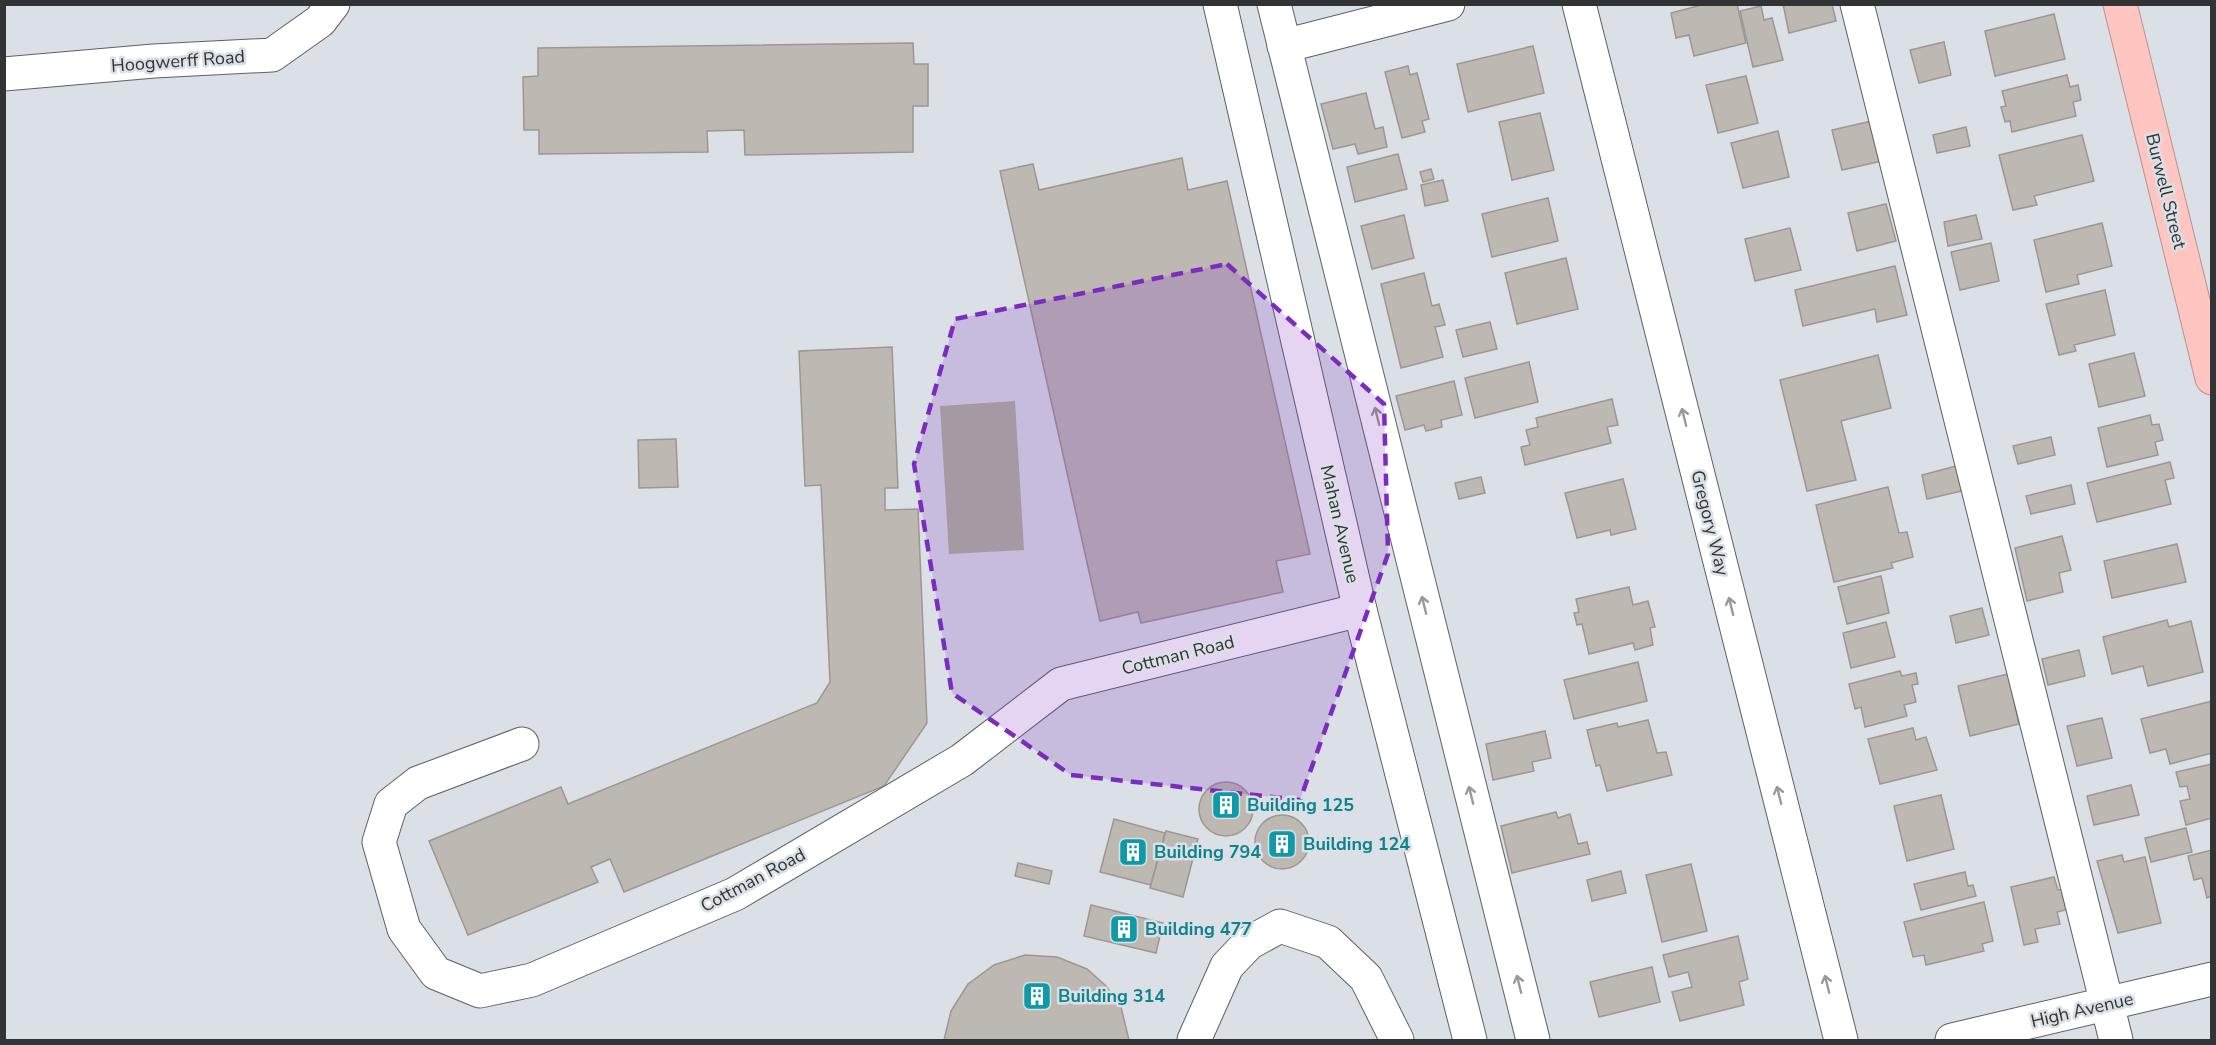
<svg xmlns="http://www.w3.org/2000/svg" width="2216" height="1045" font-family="'Nunito Sans',sans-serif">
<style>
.green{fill:#afb49d}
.building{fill:#bdb8b2;stroke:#9c9791;stroke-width:1.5}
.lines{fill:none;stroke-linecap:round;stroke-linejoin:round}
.minor-casing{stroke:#5d6066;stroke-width:35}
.highway-casing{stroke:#b7928f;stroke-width:35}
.minor{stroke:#fff;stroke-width:33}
.highway{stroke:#ffc5c0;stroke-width:33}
.oneway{stroke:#98999a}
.marked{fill:#7b2cbf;fill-opacity:0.2;stroke:#7b2cbf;stroke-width:4.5;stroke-dasharray:12 8;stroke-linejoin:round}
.labels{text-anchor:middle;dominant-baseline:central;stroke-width:5;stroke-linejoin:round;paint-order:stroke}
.street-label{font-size:18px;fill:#313335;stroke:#dbe0e6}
.culture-label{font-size:18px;font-weight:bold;fill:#0d838f;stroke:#dbe0e6;text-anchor:start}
</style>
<rect width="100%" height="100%" fill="#dbe0e6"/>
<path class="green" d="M1015 401 1024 550 949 554 940 406Z"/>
<g class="building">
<path d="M1705 4H1737L1746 43 1694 56 1689 35 1676 38 1671 13Z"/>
<path d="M1783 4H1832L1836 21 1789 33Z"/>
<path d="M1761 6 1764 20 1772 18 1783 60 1753 67 1740 11Z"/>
<path d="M2054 14 2065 59 1995 76 1985 31Z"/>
<path d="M1944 42 1951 75 1919 83 1910 50Z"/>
<path d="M913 43 914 64H928V106H913V152L745 155 744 130 707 131 708 152 539 154V130H524L523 77 538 76V48Z"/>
<path d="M1533 46 1544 93 1468 112 1457 64Z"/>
<path d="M1408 66 1410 75 1417 73 1429 119 1422 121 1425 132 1402 138 1385 72Z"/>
<path d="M2067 75 2070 87 2078 85 2081 100 2073 102 2076 116 2012 132 2010 121 2005 122 2001 107 2006 106 2002 91Z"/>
<path d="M1746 76 1758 123 1718 133 1706 85Z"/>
<path d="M1366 93 1375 129 1383 127 1387 147 1358 154 1355 144 1333 149 1321 104Z"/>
<path d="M1540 113 1554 170 1512 180 1499 122Z"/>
<path d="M1872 121 1882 161 1842 170 1832 130Z"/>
<path d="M1966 127 1970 146 1937 153 1933 135Z"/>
<path d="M1778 131 1789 177 1743 188 1731 143Z"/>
<path d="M2082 135 2094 181 2034 196 2037 205 2013 210 1999 155Z"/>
<path d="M1398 154 1407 189 1355 202 1347 167Z"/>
<path d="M1182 158 1188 190 1227 181 1310 554 1276 561 1283 592 1141 623 1138 612 1100 621 1000 171 1033 164 1039 190Z"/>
<path d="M1431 169 1434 179 1423 182 1420 172Z"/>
<path d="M1443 180 1448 201 1425 206 1421 185Z"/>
<path d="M1548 198 1558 241 1492 257 1482 214Z"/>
<path d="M1886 204 1896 241 1857 251 1848 213Z"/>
<path d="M1404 215 1414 258 1372 269 1361 226Z"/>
<path d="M1976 215 1982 239 1948 246 1944 222Z"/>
<path d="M2102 223 2112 266 2077 275 2079 284 2046 292 2034 240Z"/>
<path d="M1790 228 1801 270 1755 281 1745 239Z"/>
<path d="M1991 243 1999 281 1960 290 1951 252Z"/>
<path d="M1566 258 1578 309 1517 324 1505 273Z"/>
<path d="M1895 266 1907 315 1877 322 1875 309 1803 326 1795 290Z"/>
<path d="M1424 273 1432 306 1439 304 1445 325 1435 327 1443 357 1401 368 1381 284Z"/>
<path d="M2105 290 2115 335 2074 345 2076 351 2059 355 2046 304Z"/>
<path d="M1490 322 1497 349 1463 357 1456 330Z"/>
<path d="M892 347 898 488H885V510L918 509 927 723 884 786 624 892 610 859 591 867 598 882 468 935 429 841 561 787 568 804 817 703 830 682 821 485 805 486 799 351Z"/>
<path d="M2134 353 2145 396 2099 407 2089 364Z"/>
<path d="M1878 355 1891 408 1841 421 1856 480 1807 491 1780 380Z"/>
<path d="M1529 362 1538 402 1475 418 1465 378Z"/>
<path d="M1454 381 1462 415 1441 420 1442 427 1426 431 1424 425 1405 430 1396 396Z"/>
<path d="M1612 399 1618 425 1607 427 1611 443 1525 465 1521 447 1530 445 1526 430 1538 427 1536 418Z"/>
<path d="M2150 415 2152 425 2159 424 2163 440 2155 442 2158 455 2107 467 2098 428Z"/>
<path d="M2051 437 2055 455 2018 464 2013 446Z"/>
<path d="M676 439 678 487 639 488 638 440Z"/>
<path d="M2170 462 2174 478 2165 480 2171 504 2097 522 2087 483Z"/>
<path d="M1960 465 1966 490 1927 499 1922 475Z"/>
<path d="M1481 477 1485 493 1459 499 1455 483Z"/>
<path d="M1623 479 1636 529 1611 535 1610 530 1577 538 1565 493Z"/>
<path d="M2071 485 2075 504 2031 514 2026 496Z"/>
<path d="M1888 487 1899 533 1907 532 1913 557 1891 563 1893 568 1834 582 1816 505Z"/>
<path d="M2062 536 2071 570 2059 573 2063 592 2027 601 2015 548Z"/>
<path d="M2177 544 2186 582 2112 598 2104 561Z"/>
<path d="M1881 576 1889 613 1847 624 1838 587Z"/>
<path d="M1629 587 1633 605 1648 601 1655 627 1650 628 1653 645 1635 650 1633 643 1589 654 1582 624 1577 625 1574 613 1579 612 1576 599Z"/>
<path d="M1982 608 1989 635 1956 643 1950 616Z"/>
<path d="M2167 620 2169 627 2191 621 2203 672 2148 686 2143 666 2112 674 2103 637Z"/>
<path d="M1886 622 1895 657 1851 668 1843 633Z"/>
<path d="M2079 650 2085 676 2048 685 2042 659Z"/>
<path d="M1638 662 1647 701 1574 719 1564 680Z"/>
<path d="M1900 671 1902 676 1916 673 1918 684 1912 685 1916 702 1904 705 1907 716 1865 727 1861 707 1855 709 1849 684Z"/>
<path d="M2008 674 2019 724 1970 736 1958 686Z"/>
<path d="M2212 701V753L2170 764 2166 749 2150 753 2141 719Z"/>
<path d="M2102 718 2112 758 2077 766 2067 726Z"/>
<path d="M1648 720 1657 753 1666 752 1672 775 1607 791 1600 765 1596 766 1587 730 1617 723 1618 727Z"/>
<path d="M1913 728 1916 740 1926 737 1937 770 1880 784 1868 739Z"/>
<path d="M1545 731 1551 758 1532 762 1534 771 1493 780 1486 744Z"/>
<path d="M2212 764V818L2186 825 2180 801 2190 799 2187 786 2180 787 2176 772Z"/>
<circle cx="1226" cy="809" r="27"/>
<path d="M2131 785 2139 815 2094 825 2087 796Z"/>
<path d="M1941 795 1954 849 1907 861 1894 806Z"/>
<path d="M1556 812 1558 818 1570 814 1578 844 1587 842 1590 854 1512 873 1501 826Z"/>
<circle cx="1282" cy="842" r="27"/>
<path d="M1114 819 1165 833 1151 885 1100 872Z"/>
<path d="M2186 828 2192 852 2151 862 2145 838Z"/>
<path d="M1166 831 1198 839 1183 897 1150 888Z"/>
<path d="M2212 850V896L2207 898 2202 878 2194 880 2188 856Z"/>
<path d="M2122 855 2124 862 2145 857 2161 923 2118 933 2097 861Z"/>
<path d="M1018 863 1052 871 1049 884 1015 876Z"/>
<path d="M1691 864 1707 931 1662 942 1646 875Z"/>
<path d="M1621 871 1626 893 1592 901 1587 880Z"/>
<path d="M1965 872 1968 886 1973 885 1976 896 1921 910 1914 884Z"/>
<path d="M2054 877 2058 890 2064 889 2069 909 2057 912 2060 924 2035 929 2038 942 2024 945 2011 887Z"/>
<path d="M1984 902 1993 941 1982 944 1984 951 1926 965 1924 955 1913 957 1904 922Z"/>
<path d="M1091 905 1163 923 1156 953 1084 936Z"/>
<path d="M1738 936 1748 979 1739 982 1744 1005 1680 1021 1672 992 1692 987 1688 972 1669 977 1663 955Z"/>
<path d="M1025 955 1057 957 1087 969 1106 986 1121 1007 1129 1040H944L951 1011 968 984 994 965Z"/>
<path d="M1652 967 1660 1002 1599 1017 1590 982Z"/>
</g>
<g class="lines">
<g class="minor-casing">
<g id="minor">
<path d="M1220 4 1360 610 1470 1040"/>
<path d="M1274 4 1533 1040"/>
<path d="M1579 4 1841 1040"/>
<path d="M1857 4 2116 1040"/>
<path d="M1284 46 1448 4"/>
<path d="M4 74 154 61 272 55 320 21 333 4"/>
<path d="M522 744 418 783 391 804 379 842 404 929 436 973 480 991 532 980 735 894 962 760 1061 684 1360 610"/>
<path d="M1194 1040 1227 966 1249 943 1280 926 1328 942 1366 978 1397 1040"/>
<path d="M1952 1040 2212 979"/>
</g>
</g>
<g class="highway-casing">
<path id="highway" d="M2120 4 2212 378"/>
</g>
<use href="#minor" class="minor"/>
<use href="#highway" class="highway"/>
</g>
<defs><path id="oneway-shaft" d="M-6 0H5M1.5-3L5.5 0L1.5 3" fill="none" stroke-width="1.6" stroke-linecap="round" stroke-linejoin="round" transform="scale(1.5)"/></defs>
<g class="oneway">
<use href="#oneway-shaft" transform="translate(1377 416) rotate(-104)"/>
<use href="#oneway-shaft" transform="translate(1684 417) rotate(-104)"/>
<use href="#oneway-shaft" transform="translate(1424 605) rotate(-104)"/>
<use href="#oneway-shaft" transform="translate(1731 606) rotate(-104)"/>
<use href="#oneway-shaft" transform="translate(1471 795) rotate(-104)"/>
<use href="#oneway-shaft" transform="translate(1779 795) rotate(-104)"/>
<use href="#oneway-shaft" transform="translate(1519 984) rotate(-104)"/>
<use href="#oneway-shaft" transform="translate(1827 984) rotate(-104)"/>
</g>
<path class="marked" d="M1227 264 1384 404 1388 554 1300 800 1071 775 952 693 914 464 955 319Z"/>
<defs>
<g id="building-square" transform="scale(1.5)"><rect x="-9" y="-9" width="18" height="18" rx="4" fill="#0f9aa8" stroke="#dbe0e6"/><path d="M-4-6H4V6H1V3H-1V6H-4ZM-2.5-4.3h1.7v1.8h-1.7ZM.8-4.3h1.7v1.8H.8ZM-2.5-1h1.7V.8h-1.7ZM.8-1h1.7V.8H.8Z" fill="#fff"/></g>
</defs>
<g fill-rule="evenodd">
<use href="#building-square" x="1226" y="805"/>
<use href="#building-square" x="1282" y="844"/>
<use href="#building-square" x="1133" y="852"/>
<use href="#building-square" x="1124" y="929"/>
<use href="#building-square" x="1037" y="996"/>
</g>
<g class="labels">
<g class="street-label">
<text transform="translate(178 61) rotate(-4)">Hoogwerff Road</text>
<text transform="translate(2166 191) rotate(76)">Burwell Street</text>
<text transform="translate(1710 523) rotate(76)">Gregory Way</text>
<text transform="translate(1340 524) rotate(77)">Mahan Avenue</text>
<text transform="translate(1178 655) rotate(-14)">Cottman Road</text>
<text transform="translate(753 880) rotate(-28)">Cottman Road</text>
<text transform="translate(2082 1010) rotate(-13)">High Avenue</text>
</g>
<g class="culture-label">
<text x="1247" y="805">Building 125</text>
<text x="1303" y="844">Building 124</text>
<text x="1154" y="852">Building 794</text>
<text x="1145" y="929">Building 477</text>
<text x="1058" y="996">Building 314</text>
</g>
</g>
<rect width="2216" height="1045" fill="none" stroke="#313335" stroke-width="12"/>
</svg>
